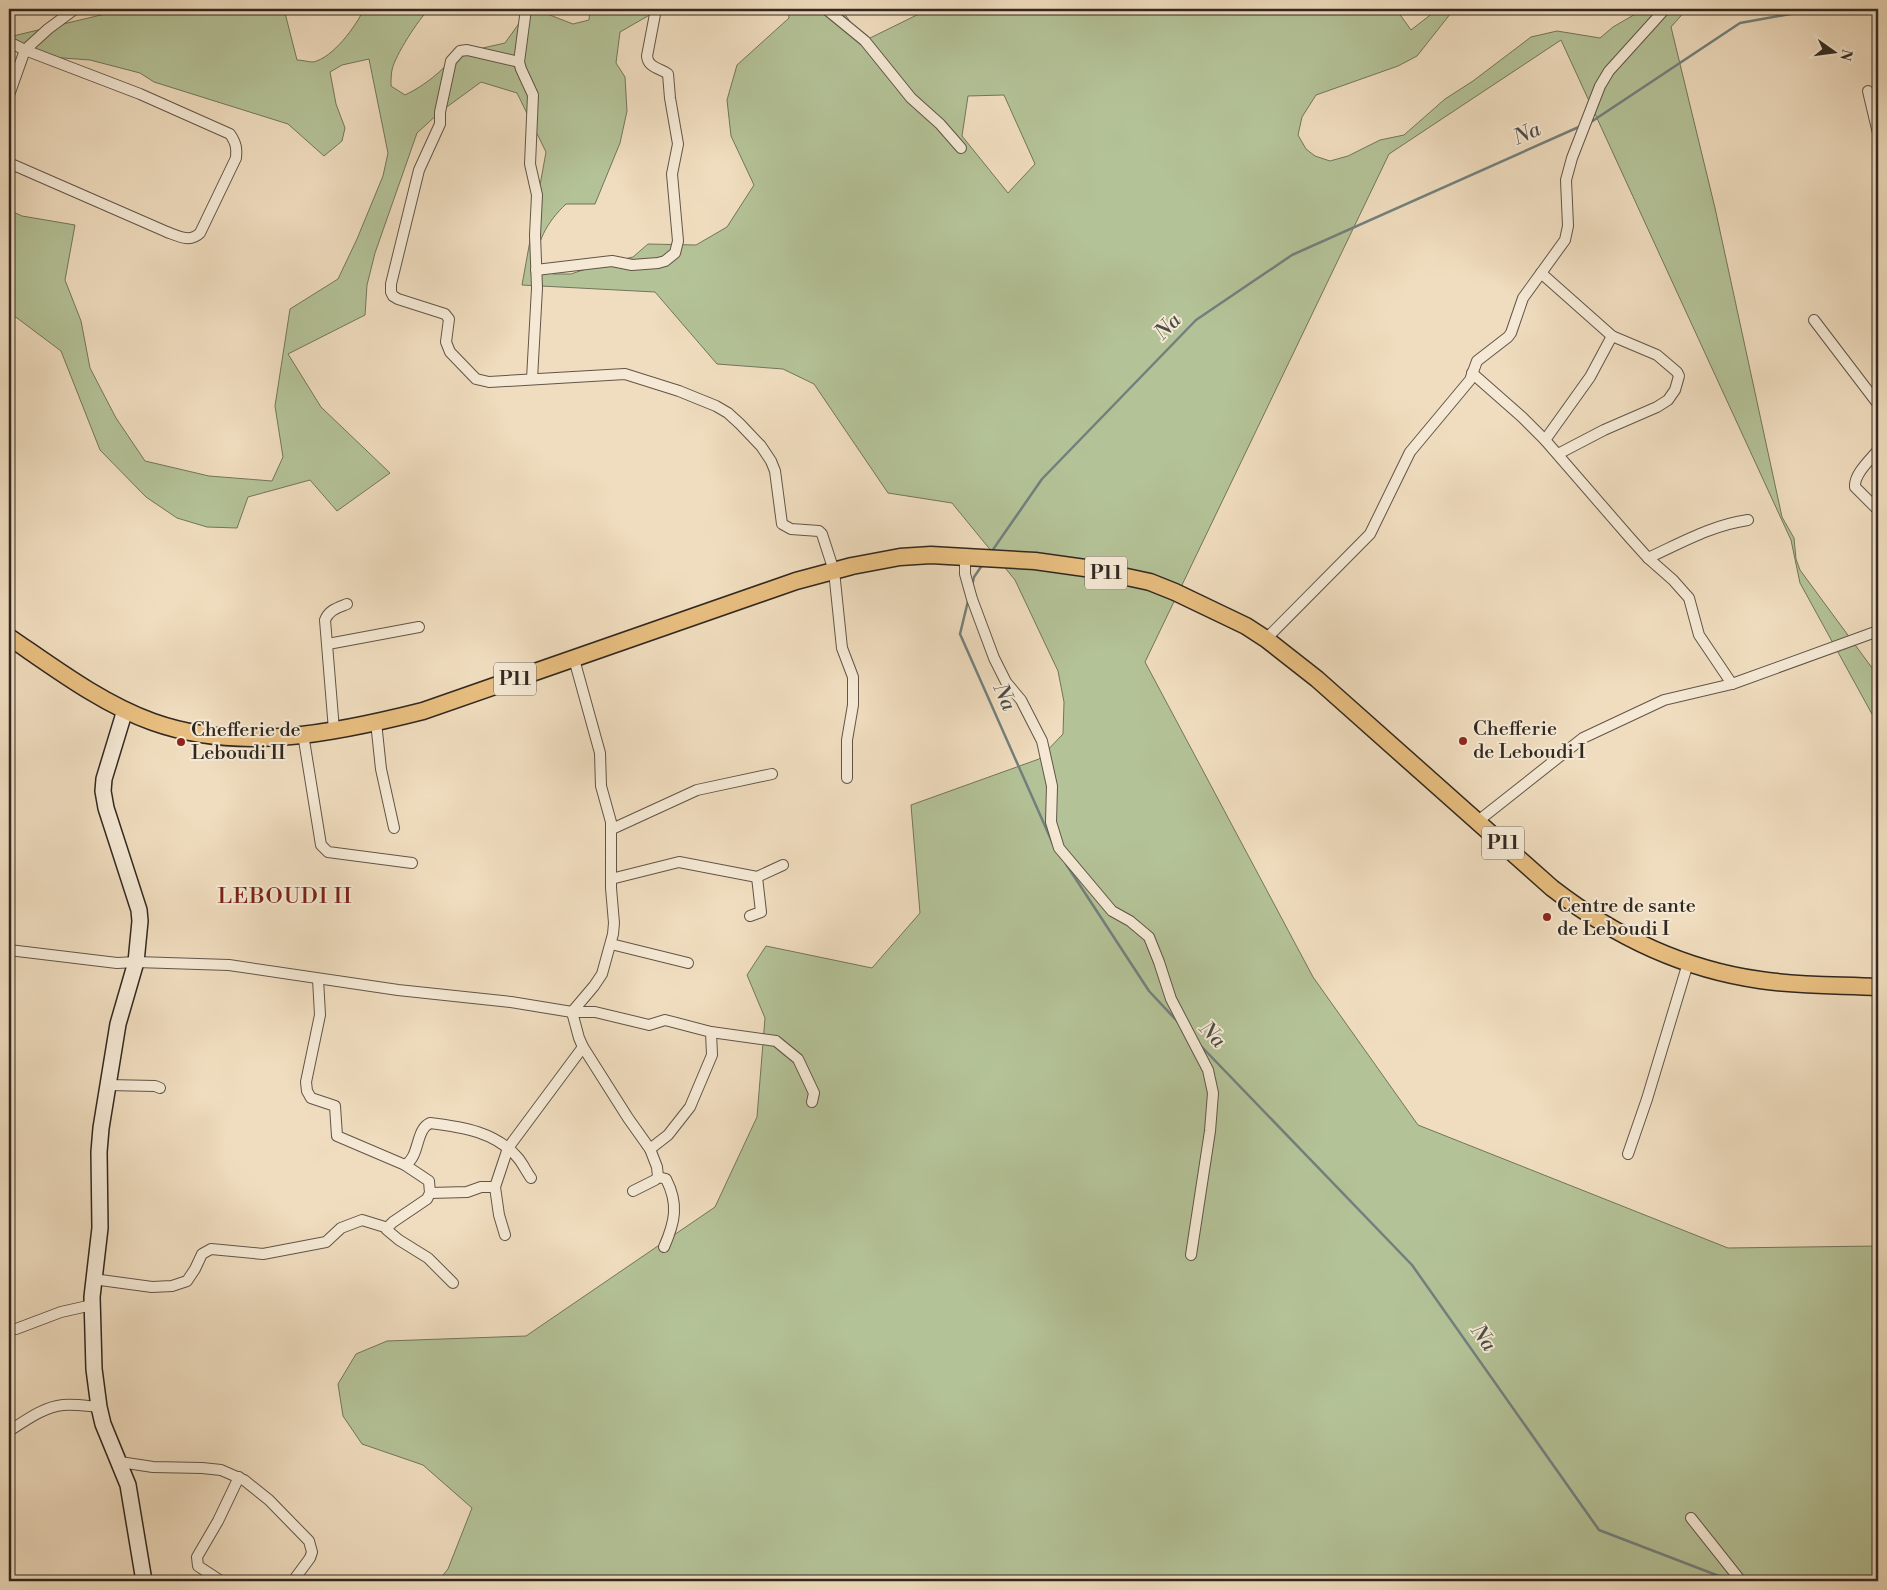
<svg xmlns="http://www.w3.org/2000/svg" width="1887" height="1590" font-family="'Libre Bodoni',serif">
<style>
.green{fill:#b4c297;stroke:#72755c;fill-rule:evenodd}
.lines{fill:none;stroke-linecap:round;stroke-linejoin:round}
.stream{stroke:#72807d;stroke-width:2.5}
.street-casing{stroke:#615548;stroke-width:12}
.secondary-casing{stroke:#312820;stroke-width:18}
.primary-casing{stroke:#312820;stroke-width:19}
.street{stroke:#f5e9d5;stroke-width:10}
.secondary{stroke:#f5e9d5;stroke-width:15}
.primary{stroke:#e8be80;stroke-width:16}
.poi-dot{fill:#8f2418;stroke:#f5e9d5;stroke-width:2}
.labels{text-anchor:middle;dominant-baseline:central;stroke-width:4;stroke-linejoin:round;paint-order:stroke}
.shield{fill:#f5e9d5;stroke:#6c6256;stroke-width:1}
.shield-label{font-size:19px;font-weight:bold;fill:#312820}
.poi-label{font-size:20px;fill:#312820;stroke:#f5e9d5;text-anchor:start}
.water-label{font-size:21px;font-style:italic;fill:#4c4c47;stroke:#f5e9d5}
.quarter-label{font-size:22px;letter-spacing:1px;fill:#7a1f14;stroke:#f5e9d5}
</style>
<rect width="100%" height="100%" fill="#f0ddbf"/>
<filter id="stains"><feTurbulence type="fractalNoise" baseFrequency=".004" numOctaves="4"/><feColorMatrix values="0 0 0 0 .2 0 0 0 0 .09 0 0 0 0 .02 0 0 0 .5 -.17"/></filter>
<radialGradient id="worn" r=".72"><stop offset=".6" stop-color="#630" stop-opacity="0"/><stop offset="1" stop-color="#630" stop-opacity=".3"/></radialGradient>
<path class="green" d="M126 9H284L297 60C302 60 309 62 313 62 333 58 356 26 364 9H429C419 19 395 55 392 70 391 75 391 81 391 86L405 95C424 86 443 71 456 54L505 43 525 15 542 12 573 24 589 20 590 9H660L620 32 616 63 625 77 627 111 620 143 595 204H566C547 222 535 243 536 270L554 274H571L607 262 616 261 633 257 648 244 696 245 727 227 754 185 731 136 727 100 737 65 789 18 788 9H841L864 41 929 9H1396L1411 30 1438 9H1458L1451 13 1417 56 1398 66 1316 95 1302 117 1298 135 1306 149 1315 156 1330 161 1348 156 1380 140 1404 135 1445 99 1473 81 1531 37 1557 31 1600 38 1613 27 1644 9H1687L1671 27 1715 208 1782 517 1794 538 1796 559 1800 570 1878 676V725L1800 583 1791 540 1561 40 1389 154 1145 662 1313 977 1418 1125 1728 1248 1878 1246V1581H438L448 1569 472 1508 423 1465 362 1444 343 1416 338 1384 356 1354 387 1341 526 1336 715 1207 757 1117 765 1018 747 975 766 946 872 968 920 913 911 805 1039 759 1063 734 1064 702 1058 671 1015 580 952 503 888 493 814 384 783 369 717 364 655 292 522 285 546 152 517 93 481 82 440 112 417 133 375 253 367 285 365 315 288 354 321 407 390 473 337 511 310 480 248 497 237 528 207 527 177 518 146 497 100 450 61 351 9 312V210L22 216 75 225 65 280 81 321 90 368 116 418 145 461 209 476 272 481 283 457 275 406 290 309 338 279 357 239 383 176 388 153 369 59 342 65 330 72 336 104 345 128 342 141 324 156 288 124 154 82 140 73 90 60 23 55 9 46V33L13 36ZM1004 95 1035 164 1008 193 962 136 968 96Z"/>
<g class="lines">
<g class="stream">
<path d="M1591 122 1740 23 1818 9"/>
<path d="M992 551 1042 479 1196 320 1292 255 1581 126"/>
<path d="M972 586 974 577 983 564"/>
<path d="M968 601 960 634 1053 844"/>
<path d="M1066 864 1149 991 1178 1022"/>
<path d="M1199 1044 1412 1265 1599 1530 1732 1581"/>
</g>
<g class="street-casing">
<g id="street">
<path d="M526 9 519 62 521 69 533 95 530 164 537 195 535 235 537 288 532 379"/>
<path d="M826 9 865 41 911 98 940 124 961 148"/>
<path d="M9 42 25 50 140 94 230 134C236 143 237 148 236 158L200 233C190 243 178 236 167 232L9 163"/>
<path d="M519 62 467 50 460 51 451 61 440 112V124L419 170 391 284V292L393 296 398 299 445 314 449 319 446 342 450 352 476 379 489 382 625 374 679 391 716 406 728 413 740 424 761 446 771 461 775 471 782 524 791 529 819 531 822 534 834 571 842 648 853 677V705L847 740V778"/>
<path d="M1868 91 1878 133"/>
<path d="M9 95 25 50 48 29 75 9"/>
<path d="M536 270 612 261 632 265 658 263 665 261 675 253 678 241 672 174 678 144 670 98 668 74C660 68 648 68 647 56L656 9"/>
<path d="M1541 273 1612 336 1657 355 1677 372 1679 376 1675 390 1668 400 1657 407 1604 430 1558 454"/>
<path d="M1814 320 1878 404"/>
<path d="M1472 373 1522 417 1545 440 1630 538 1648 558 1673 580 1689 598 1699 635 1732 684"/>
<path d="M1545 440 1590 377 1612 336"/>
<path d="M1878 450C1870 460 1854 474 1855 487L1878 510"/>
<path d="M965 556V574L972 599 994 658 1006 682 1021 700 1042 741 1052 786 1051 822 1059 848 1112 911 1130 921 1149 937 1159 962 1171 999 1208 1070 1213 1093 1210 1131 1191 1255"/>
<path d="M1648 558C1681 543 1712 525 1748 520"/>
<path d="M1266 639 1370 534 1410 452 1470 380 1477 361 1508 337 1511 333 1523 298 1565 240 1568 226 1566 180 1572 158 1600 86 1609 71 1665 9"/>
<path d="M328 644 419 627"/>
<path d="M376 722 381 769 394 828"/>
<path d="M334 730 325 620C329 610 337 608 347 604"/>
<path d="M303 734 321 845 328 852 412 863"/>
<path d="M1478 821 1583 738 1664 700 1732 684 1878 631"/>
<path d="M612 829 697 790 772 774"/>
<path d="M611 879 679 862 757 877 783 865"/>
<path d="M750 916 761 912 757 877"/>
<path d="M611 944 688 963"/>
<path d="M9 950 117 963 136 962 229 965 398 990 511 1002 572 1012H595L649 1025 665 1020 711 1032 712 1055 690 1107 668 1135 650 1149"/>
<path d="M318 979 320 1015 306 1082 307 1091 311 1098 335 1106 337 1136 405 1165 429 1181 430 1193 427 1199 393 1222 389 1226 387 1230 399 1240 428 1258 453 1283"/>
<path d="M572 1012 594 986 602 974 613 934 614 923 611 888V822L601 786 600 753 574 659"/>
<path d="M572 1012 579 1038 583 1047 628 1118 650 1149 657 1167 658 1177 655 1180 633 1191"/>
<path d="M711 1032 776 1041 798 1059 814 1093 812 1102"/>
<path d="M108 1085 155 1086 160 1088"/>
<path d="M1628 1154 1647 1099 1688 963"/>
<path d="M405 1165C420 1157 415 1130 430 1123 463 1127 496 1132 518 1158 523 1164 526 1171 531 1178"/>
<path d="M658 1177 666 1179C679 1204 675 1222 664 1247"/>
<path d="M430 1193 467 1192 481 1187H495"/>
<path d="M505 1235 499 1215 495 1187 508 1148 583 1047"/>
<path d="M93 1279 152 1287 172 1286 187 1281 195 1269 202 1254 211 1249 263 1254 326 1242 341 1228 362 1220 388 1228"/>
<path d="M16 1329 61 1312 92 1305"/>
<path d="M9 1431C25 1421 43 1407 63 1405 75 1404 87 1406 99 1407"/>
<path d="M120 1462 153 1467 202 1468 221 1470 244 1480 269 1500 309 1541 312 1552 310 1558 293 1581"/>
<path d="M1691 1518 1741 1581"/>
<path d="M221 1581 198 1566 197 1557 218 1521 239 1477"/>
</g>
</g>
<g class="secondary-casing">
<path id="secondary" d="M125 710 104 779 103 791 106 808 139 910 140 921 136 962 118 1024 101 1128 99 1152 100 1228 92 1297 94 1369 99 1407 103 1424 128 1485 144 1581"/>
</g>
<g class="primary-casing">
<path id="primary" d="M9 637C53 667 102 704 153 722 240 753 336 733 423 711L796 581 852 566 900 557 931 555 1035 561 1085 568 1150 582 1175 592 1246 626 1266 639 1317 679 1552 888C1614 936 1682 969 1760 980 1799 986 1839 985 1878 987"/>
</g>
<use href="#street" class="street"/>
<use href="#secondary" class="secondary"/>
<use href="#primary" class="primary"/>
</g>
<g class="poi-dot">
<circle cx="1463" cy="741" r="5"/>
<circle cx="181" cy="742" r="5"/>
<circle cx="1547" cy="917" r="5"/>
</g>
<g class="labels">
<g class="shield">
<rect x="1085" y="556.5" width="42" height="33" rx="4"/>
<rect x="494" y="662.5" width="42" height="33" rx="4"/>
<rect x="1482" y="826.5" width="42" height="33" rx="4"/>
</g>
<g class="shield-label">
<text x="1106" y="573">P11</text>
<text x="515" y="679">P11</text>
<text x="1503" y="843">P11</text>
</g>
<g class="poi-label">
<text x="1473" y="729">Chefferie<tspan x="1473" dy="23">de Leboudi I</tspan></text>
<text x="191" y="730">Chefferie de<tspan x="191" dy="23">Leboudi II</tspan></text>
<text x="1557" y="906">Centre de sante<tspan x="1557" dy="23">de Leboudi I</tspan></text>
</g>
<g class="water-label">
<text transform="translate(1527 134) rotate(-24)">Na</text>
<text transform="translate(1168 327) rotate(-46)">Na</text>
<text transform="translate(1004 697) rotate(66)">Na</text>
<text transform="translate(1212 1035) rotate(46)">Na</text>
<text transform="translate(1483 1338) rotate(55)">Na</text>
</g>
<g class="quarter-label">
<text x="285" y="896">LEBOUDI II</text>
</g>
</g>
<rect width="1887" height="1590" fill="none" stroke="#f0ddbf" stroke-width="30"/>
<rect x="10" y="10" width="1867" height="1570" fill="none" stroke="#312820" stroke-width="2.5"/>
<rect x="15" y="15" width="1857" height="1560" fill="none" stroke="#312820"/>
<g transform="translate(1834 52) rotate(104)" stroke="#f5e9d5" stroke-width="4" paint-order="stroke">
<path d="M0-4L9 19L0 12L-9 19Z" fill="#312820"/>
<text y="-8" font-size="14" font-weight="bold" text-anchor="middle" fill="#312820">N</text>
</g>
<rect width="100%" height="100%" filter="url(#stains)"/>
<rect width="100%" height="100%" fill="url(#worn)"/>
</svg>
